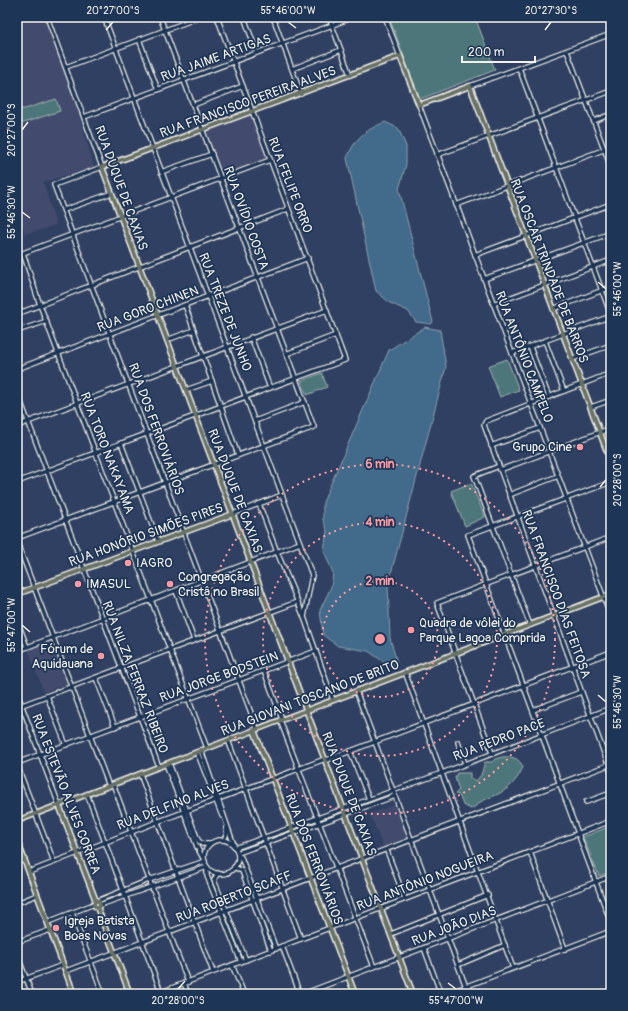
<svg xmlns="http://www.w3.org/2000/svg" width="628" height="1011" font-family="Pangolin,sans-serif">
<style>
.built{fill:#424c6e}
.green{fill:#4d767a;stroke:#a0b4b1}
.water{fill:#436a8a;stroke:#8aa0b0}
.lines{fill:none;stroke-linecap:round;stroke-linejoin:round}
.minor-casing{stroke:#f4f1e8;stroke-width:6}
.major-casing{stroke:#f4f1e8;stroke-width:7}
.minor{stroke:#1d3557;stroke-width:3.5}
.major{stroke:#697266;stroke-width:4}
.ticks{fill:none;stroke:#f4f1e8;stroke-width:1.5}
.ring{fill:none;stroke:#ff9aa2;stroke-width:2;stroke-dasharray:2 4}
.poi-dot{fill:#ff9aa2;stroke:#1d3557;stroke-width:1.5}
.labels{text-anchor:middle;dominant-baseline:central;stroke-width:3.5;stroke-linejoin:round;paint-order:stroke}
.street-label{font-size:13px;fill:#f4f1e8;stroke:#1d3557}
.poi-label{font-size:13px;fill:#f4f1e8;stroke:#1d3557;text-anchor:start}
.centre{fill:#ff9aa2;stroke:#1d3557;stroke-width:2}
.ring-label{font-size:12px;text-anchor:middle;font-weight:bold;fill:#ff9aa2;stroke:#1d3557;stroke-width:3.5;stroke-linejoin:round;paint-order:stroke}
.neatline{fill:none;stroke:#f4f1e8;stroke-width:1.5}
.ticks-label{font-size:10px;text-anchor:middle;fill:#f4f1e8}
</style>
<rect width="100%" height="100%" fill="#304062"/>
<filter id="ink" filterUnits="userSpaceOnUse"><feTurbulence type="fractalNoise" baseFrequency=".025" numOctaves="2"/><feDisplacementMap in="SourceGraphic" scale="8" xChannelSelector="R" yChannelSelector="G"/><feConvolveMatrix kernelMatrix="1 2 1 2 8 2 1 2 1" color-interpolation-filters="sRGB"/></filter>
<g filter="url(#ink)">
<g class="built">
<path d="M17 17H50L94 167 43 182 56 225 25 234 17 206Z"/>
<path d="M252 112 266 159 221 176 205 132Z"/>
<path d="M50 641 66 684 44 692 28 649Z"/>
<path d="M394 805 407 837 383 847 370 814Z"/>
</g>
<g class="green">
<path d="M389 17H475L495 70 420 99Z"/>
<path d="M56 99 60 111 17 125V109H25Z"/>
<path d="M507 359 519 390 500 397 488 366Z"/>
<path d="M322 373 327 387 307 395 301 381Z"/>
<path d="M471 483 485 517 465 526 451 491Z"/>
<path d="M502 757C512 756 519 758 523 767 515 786 503 793 484 800 479 802 476 807 471 809L463 805 459 795 455 794 459 790 455 778 457 773H470V778L476 781 481 775 485 762H492L495 759Z"/>
<path d="M611 826V872L599 876 583 837Z"/>
</g>
<g class="water">
<path d="M385 122 398 128 406 146V165L399 189 433 322 431 324 416 322 408 311 390 303 376 291 347 158C356 137 364 131 385 122Z"/>
<path d="M425 327 440 330 446 367 388 585 390 638 397 663 393 668 368 651 338 646 323 635 320 610 331 587 333 573 324 551 327 530 323 520V502L389 350Z"/>
</g>
<g class="lines">
<g class="minor-casing">
<g id="minor">
<path d="M47 17 102 167 54 185 257 729"/>
<path d="M104 17 312 575 304 617"/>
<path d="M244 17 257 53"/>
<path d="M273 17 301 94"/>
<path d="M329 17 350 75"/>
<path d="M385 17 400 56"/>
<path d="M139 39 158 90"/>
<path d="M567 51 611 167"/>
<path d="M66 67 200 17"/>
<path d="M519 68 611 315"/>
<path d="M292 69 341 50"/>
<path d="M470 86 611 34"/>
<path d="M193 105 243 86"/>
<path d="M419 105 611 617"/>
<path d="M84 117 354 17"/>
<path d="M594 121 611 114"/>
<path d="M437 155 611 91"/>
<path d="M161 172 212 154"/>
<path d="M456 205 611 147"/>
<path d="M64 210 112 193"/>
<path d="M475 255 611 204"/>
<path d="M484 279 611 233"/>
<path d="M493 304 611 260"/>
<path d="M185 305 238 455"/>
<path d="M553 309 611 287"/>
<path d="M17 314 288 209"/>
<path d="M17 331 47 321"/>
<path d="M251 337 270 388"/>
<path d="M167 340 194 330"/>
<path d="M545 341 564 391"/>
<path d="M530 347 549 397"/>
<path d="M512 353 611 316"/>
<path d="M286 354 336 335"/>
<path d="M572 359 611 345"/>
<path d="M17 369 308 258"/>
<path d="M611 373 486 421 484 425 611 772"/>
<path d="M186 390 212 381"/>
<path d="M17 392 159 767"/>
<path d="M591 407 611 400"/>
<path d="M255 421 305 402"/>
<path d="M17 426 327 310"/>
<path d="M121 443 158 541"/>
<path d="M491 446 540 428"/>
<path d="M499 466 474 476 530 625"/>
<path d="M500 470 611 428"/>
<path d="M17 482 345 360 217 17"/>
<path d="M611 482 468 535 611 923"/>
<path d="M509 495 558 476"/>
<path d="M259 504 277 552 304 617 333 700"/>
<path d="M233 514 282 495"/>
<path d="M17 538 314 427 160 17"/>
<path d="M17 542 109 786"/>
<path d="M176 591 194 640"/>
<path d="M17 620 27 647"/>
<path d="M17 651 300 543"/>
<path d="M264 671 282 719"/>
<path d="M405 672 513 968"/>
<path d="M96 678 115 727"/>
<path d="M356 691 466 987"/>
<path d="M17 693 59 805"/>
<path d="M47 696 66 745"/>
<path d="M17 707 297 602"/>
<path d="M533 710 581 692"/>
<path d="M280 720 374 967"/>
<path d="M228 740 301 939"/>
<path d="M458 742 465 764"/>
<path d="M207 748 40 305 23 253 270 160"/>
<path d="M201 750 234 845"/>
<path d="M350 751 369 799"/>
<path d="M197 752 222 816"/>
<path d="M492 753 437 603 611 537"/>
<path d="M327 760 611 652"/>
<path d="M17 763 316 651"/>
<path d="M169 763 198 840 202 844H209"/>
<path d="M166 764 197 847 204 860"/>
<path d="M17 765 54 862"/>
<path d="M140 774 213 972"/>
<path d="M113 784 188 982"/>
<path d="M87 794 161 992"/>
<path d="M586 802 611 793"/>
<circle cx="221" cy="857" r="17"/>
<path d="M224 840 227 833 226 828"/>
<path d="M235 848 442 773 611 708"/>
<path d="M387 851 405 899"/>
<path d="M530 852 565 949"/>
<path d="M238 853 395 796"/>
<path d="M238 856 241 857 276 949"/>
<path d="M17 862 24 860"/>
<path d="M234 867 242 871 271 951"/>
<path d="M29 872 157 822 325 759"/>
<path d="M218 873 214 880 246 960"/>
<path d="M97 901 149 880 205 861"/>
<path d="M17 903 37 895"/>
<path d="M100 905 207 867V876L241 962"/>
<path d="M72 913 103 994"/>
<path d="M48 922 94 904"/>
<path d="M391 934 488 895"/>
<path d="M17 942 50 930"/>
<path d="M282 946 300 994"/>
<path d="M424 948 441 994"/>
<path d="M17 954 32 994"/>
<path d="M232 965 244 994"/>
<path d="M458 965 505 945"/>
<path d="M66 971 611 764"/>
<path d="M17 982 63 965"/>
<path d="M184 983 188 994"/>
<path d="M156 994 611 821"/>
<path d="M303 994 611 876"/>
<path d="M446 994 611 931"/>
</g>
</g>
<g class="major-casing">
<g id="major">
<path d="M17 594 233 514"/>
<path d="M254 730 355 994"/>
<path d="M59 805 96 901"/>
<path d="M17 821 611 594"/>
<path d="M17 840 74 994"/>
<circle cx="97" cy="904" r="3"/>
<path d="M97 907 130 994"/>
<path d="M413 994 102 167 400 56 419 105 470 86 611 462"/>
</g>
</g>
<use href="#minor" class="minor"/>
<use href="#major" class="major"/>
</g>
</g>
<path class="ticks" d="M288 22 296 28M106 30 113 22M545 30 551 22M22 130 28 122M22 212 30 218M598 282 606 289M600 487 606 480M22 625 30 632M598 695 606 702M448 983 456 989M178 989 185 981"/>
<g class="ring">
<circle cx="380" cy="639" r="58"/>
<circle cx="380" cy="639" r="117"/>
<circle cx="380" cy="639" r="175"/>
</g>
<g class="poi-dot">
<circle cx="580" cy="447" r="4"/>
<circle cx="128" cy="563" r="4"/>
<circle cx="78" cy="584" r="4"/>
<circle cx="170" cy="584" r="4"/>
<circle cx="411" cy="630" r="4"/>
<circle cx="101" cy="656" r="4"/>
<circle cx="56" cy="928" r="4"/>
</g>
<g class="labels">
<g class="street-label">
<text transform="translate(216 58) rotate(-20)">RUA JAIME ARTIGAS</text>
<text transform="translate(248 102) rotate(-20)">RUA FRANCISCO PEREIRA ALVES</text>
<text transform="translate(290 185) rotate(69)">RUA FELIPE ORRO</text>
<text transform="translate(121 188) rotate(70)">RUA DUQUE DE CAXIAS</text>
<text transform="translate(246 218) rotate(70)">RUA OVÍDIO COSTA</text>
<text transform="translate(549 271) rotate(69)">RUA OSCAR TRINDADE DE BARROS</text>
<text transform="translate(148 309) rotate(-21)">RUA GORO CHINEN</text>
<text transform="translate(225 312) rotate(69)">RUA TREZE DE JUNHO</text>
<text transform="translate(524 357) rotate(69)">RUA ANTÔNIO CAMPELO</text>
<text transform="translate(156 429) rotate(70)">RUA DOS FERROVIÁRIOS</text>
<text transform="translate(107 453) rotate(69)">RUA TORO NAKAYAMA</text>
<text transform="translate(235 491) rotate(69)">RUA DUQUE DE CAXIAS</text>
<text transform="translate(146 535) rotate(-20)">RUA HONÓRIO SIMÕES PIRES</text>
<text transform="translate(556 594) rotate(70)">RUA FRANCISCO DIAS FEITOSA</text>
<text transform="translate(135 677) rotate(69)">RUA NILZA FERRAZ RIBEIRO</text>
<text transform="translate(219 677) rotate(-20)">RUA JORGE BODSTEIN</text>
<text transform="translate(310 698) rotate(-21)">RUA GIOVANI TOSCANO DE BRITO</text>
<text transform="translate(499 740) rotate(-21)">RUA PEDRO PACE</text>
<text transform="translate(66 794) rotate(69)">RUA ESTEVÃO ALVES CORREA</text>
<text transform="translate(349 794) rotate(69)">RUA DUQUE DE CAXIAS</text>
<text transform="translate(173 805) rotate(-21)">RUA DELFINO ALVES</text>
<text transform="translate(314 859) rotate(69)">RUA DOS FERROVIÁRIOS</text>
<text transform="translate(425 881) rotate(-21)">RUA ANTÔNIO NOGUEIRA</text>
<text transform="translate(234 897) rotate(-21)">RUA ROBERTO SCAFF</text>
<text transform="translate(454 926) rotate(-21)">RUA JOÃO DIAS</text>
</g>
<g class="poi-label">
<text x="572" y="447" text-anchor="end">Grupo Cine</text>
<text x="136" y="563">IAGRO</text>
<text x="178" y="577">Congregação<tspan x="178" dy="15">Cristâ no Brasil</tspan></text>
<text x="86" y="584">IMASUL</text>
<text x="419" y="623">Quadra de vôlei do<tspan x="419" dy="15">Parque Lagoa Comprida</tspan></text>
<text x="93" y="649" text-anchor="end">Fórum de<tspan x="93" dy="15">Aquidauana</tspan></text>
<text x="64" y="921">Igreja Batista<tspan x="64" dy="15">Boas Novas</tspan></text>
</g>
</g>
<circle cx="380" cy="639" r="6" class="centre"/>
<g class="ring-label">
<text x="380" y="468">6 min</text>
<text x="380" y="526">4 min</text>
<text x="380" y="585">2 min</text>
</g>
<rect width="628" height="1011" fill="none" stroke="#1d3557" stroke-width="44"/>
<path d="M462 56v6h73v-6" fill="none" stroke="#f4f1e8" stroke-width="2"/>
<text x="468" y="56" font-size="12" fill="#f4f1e8" stroke="#1d3557" stroke-width="3" paint-order="stroke">200 m</text>
<rect x="22" y="22" width="584" height="967" class="neatline"/>
<g class="ticks-label">
<text x="113" y="14">20°27'00"S</text>
<text x="288" y="14">55°46'00"W</text>
<text x="551" y="14">20°27'30"S</text>
<text transform="translate(11 130) rotate(-90)" y="4">20°27'00"S</text>
<text transform="translate(11 212) rotate(-90)" y="4">55°46'30"W</text>
<text transform="translate(617 289) rotate(-90)" y="4">55°46'00"W</text>
<text transform="translate(617 480) rotate(-90)" y="4">20°28'00"S</text>
<text transform="translate(11 625) rotate(-90)" y="4">55°47'00"W</text>
<text transform="translate(617 702) rotate(-90)" y="4">55°46'30"W</text>
<text x="178" y="1004">20°28'00"S</text>
<text x="456" y="1004">55°47'00"W</text>
</g>
</svg>
